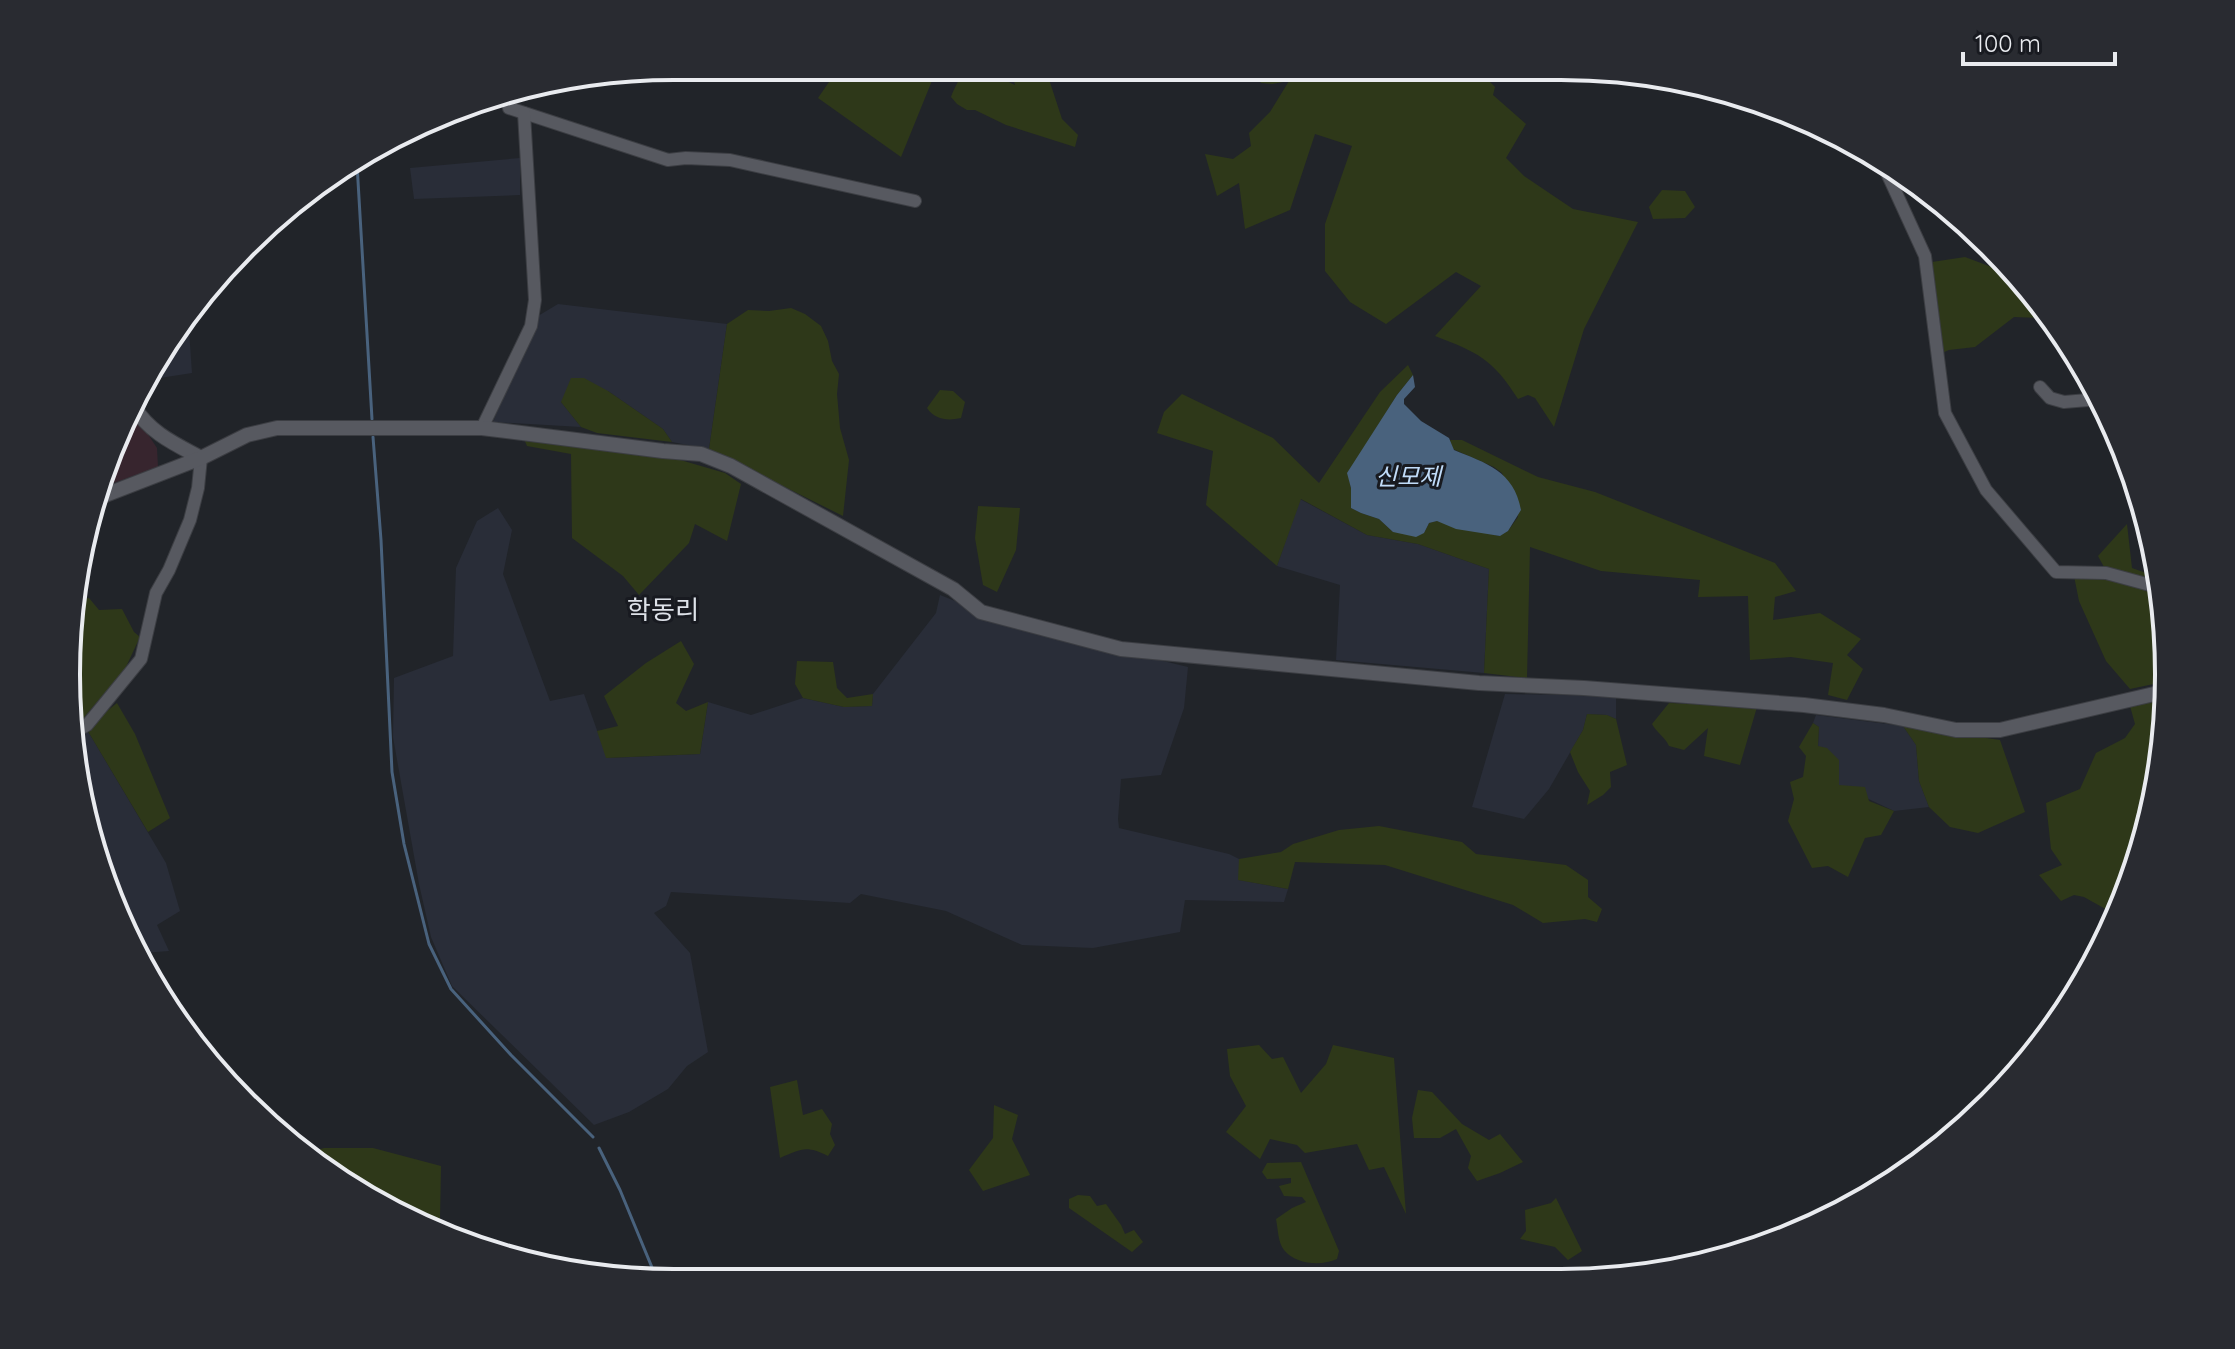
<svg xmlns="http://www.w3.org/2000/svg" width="2235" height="1349" font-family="Quicksand,'Noto Sans KR',sans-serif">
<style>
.commercial{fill:#37252e}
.built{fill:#292d38}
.green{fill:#2e3819}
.water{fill:#49627d}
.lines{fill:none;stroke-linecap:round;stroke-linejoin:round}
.stream{stroke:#49627d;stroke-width:3}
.minor-casing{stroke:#3c3e43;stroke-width:14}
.tertiary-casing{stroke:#3c3e43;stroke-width:16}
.minor{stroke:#575960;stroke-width:12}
.tertiary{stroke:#575960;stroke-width:14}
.labels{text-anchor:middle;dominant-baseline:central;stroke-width:6;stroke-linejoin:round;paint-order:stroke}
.water-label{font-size:24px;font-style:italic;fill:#c1dcf9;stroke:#181a20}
.quarter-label{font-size:26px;fill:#dee2e9;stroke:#181a20}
.rim{fill:none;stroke:#e9ebef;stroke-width:4}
</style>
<rect width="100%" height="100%" fill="#212429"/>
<path class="commercial" d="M132 410 157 448 158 467 97 489 98 479Z"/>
<g class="built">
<path d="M520 158V195L414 199 410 168Z"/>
<path d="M558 304 727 324 709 449 672 442 663 429 608 391 561 402 581 427 493 422 538 316Z"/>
<path d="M188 315 192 373 147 380 169 336Z"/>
<path d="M1300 499 1367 535 1418 544 1489 569 1484 673 1336 660 1340 585 1277 566Z"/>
<path d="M498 508 512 530 503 574 550 701 584 694 607 758 700 754 708 702 751 715 803 698 844 707 872 706 873 694 936 613 940 595 1018 626 1188 667 1184 708 1161 775 1121 779 1118 819 1119 828 1229 854 1239 859V880L1288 889 1284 902 1185 900 1180 932 1093 948 1022 945 946 911 861 894 850 903 671 892 666 906 654 913 690 953 708 1052 687 1066 668 1089 629 1112 594 1125 452 986 431 937 419 884 393 737 394 678 453 656 456 568 477 521Z"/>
<path d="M1505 694 1616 696V719L1606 715 1587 714 1583 730 1549 789 1524 819 1472 807Z"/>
<path d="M1816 715 1903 726 1916 745 1919 781 1929 807 1894 811 1839 785 1818 747 1819 727 1813 723Z"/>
<path d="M86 728 166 863 180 911 157 925 169 951 143 953 98 870 76 735Z"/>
</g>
<g class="green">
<path d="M840 66H938L901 157 818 98Z"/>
<path d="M1010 66 1045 67 1062 119 1078 135 1075 147 1006 125 975 110H967L957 104 951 97C969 51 982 69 1015 85Z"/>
<path d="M1250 67H1475L1495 87 1493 95 1526 124 1506 158 1524 176 1573 209 1638 222 1584 329 1554 427 1535 398 1528 395 1518 399C1493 359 1477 352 1435 336L1481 286 1456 272 1386 324 1350 302 1325 271V224L1352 146 1315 134 1290 210 1245 229 1239 183 1217 196 1205 154 1233 159 1251 146 1249 133 1270 112 1289 81 1272 84 1261 83Z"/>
<path d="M1662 190 1685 191 1695 207 1685 218 1653 219 1649 207Z"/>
<path d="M1965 257 2018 277 2025 286 2038 318 2014 317 1975 347 1949 350 1942 353 1932 262Z"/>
<path d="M791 308 805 314 821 326 828 341 832 361 839 374 837 394 840 428 849 460 843 516 709 449 727 324 748 310 769 311Z"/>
<path d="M1408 365 1413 375 1397 395 1348 473 1351 488V508L1361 513 1379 519 1393 532 1424 533 1429 523 1437 521 1499 536 1508 531 1518 517 1502 473 1494 467 1453 449 1450 440H1462L1538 477 1595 492 1775 563 1796 591 1775 597 1773 620 1820 613 1861 639 1847 655 1863 669 1847 700 1828 695 1833 663 1791 657 1750 660 1748 596 1698 597 1700 580 1601 571 1530 547 1527 678 1484 673 1489 569 1418 544 1367 535 1301 499 1277 566 1206 505 1213 451 1157 433 1164 412 1182 394 1273 438 1319 483 1380 392Z"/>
<path d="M571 378H584L608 391 663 429 672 442 597 433 581 427 561 402Z"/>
<path d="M940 390 953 391 965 402 961 418C948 421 935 420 927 408Z"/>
<path d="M524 439 677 459 725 473 741 484 727 541 695 524 689 543 639 595 623 576 572 538 571 454 527 446Z"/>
<path d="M978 506 1020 508 1016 550 997 592 983 585 975 538Z"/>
<path d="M2127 524 2132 568 2160 578 2169 675 2168 681 2130 689 2106 661 2079 601 2072 566 2104 567 2098 556Z"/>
<path d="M89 598 99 610 122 609 134 632 140 637 125 669 80 722 74 725 66 674 78 599Z"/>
<path d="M681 641 694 664 676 703 686 711 708 702 700 754 606 758 597 731 618 726 604 696 646 663Z"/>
<path d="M797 661 833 662 837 688 847 698 873 694 872 706 844 707 803 698 795 684Z"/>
<path d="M2167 698 2157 794 2123 908 2118 916 2084 897 2074 895 2061 901 2039 875 2062 865 2051 849 2046 803 2080 789 2096 753 2125 738 2135 724 2130 706 2145 701Z"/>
<path d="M117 703 135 734 170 818 148 832 86 728Z"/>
<path d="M1669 703 1757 707 1740 765 1704 756 1708 728 1684 750 1669 746C1665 737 1657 733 1652 724Z"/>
<path d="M1587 714 1607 715 1616 719 1627 765 1610 772 1611 787 1603 795 1587 805 1590 791 1578 772 1570 752 1583 730Z"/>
<path d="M1813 723 1819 727 1818 746 1827 748 1839 760V785L1865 787 1869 801 1894 811 1881 835 1865 838 1848 877 1828 866 1812 868 1788 821 1794 799 1790 782 1803 777 1806 756 1799 747Z"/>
<path d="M1903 726 2000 740 2025 812 1978 833 1950 827 1929 807 1919 781 1916 745Z"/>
<path d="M1379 826 1462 842 1476 854 1566 865 1588 880V897L1602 909 1597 922 1585 919 1543 923 1513 905 1385 865 1295 862 1288 889 1238 880 1239 859 1281 852 1293 844 1339 830Z"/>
<path d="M1259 1045 1272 1059 1283 1057 1301 1093 1326 1064 1333 1045 1394 1058 1406 1214 1384 1167 1369 1170 1357 1144 1305 1153 1297 1145 1270 1139 1260 1159 1226 1132 1246 1106 1230 1076 1227 1049Z"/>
<path d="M797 1080 803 1115 822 1109 832 1124 830 1134 835 1145 828 1156C806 1145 801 1149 780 1158L770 1087Z"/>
<path d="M1418 1090 1432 1092 1462 1124 1489 1140 1500 1134 1523 1162 1500 1173 1477 1181 1468 1168 1471 1156 1456 1129 1440 1138H1414L1412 1118Z"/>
<path d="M994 1105 1018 1115 1012 1139 1030 1175 983 1191 969 1170 993 1138Z"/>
<path d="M324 1148H373L441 1166 440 1219 451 1237 336 1180 307 1153Z"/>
<path d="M1301 1162 1339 1251 1337 1259C1322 1266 1296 1265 1284 1250 1278 1243 1278 1229 1276 1219L1292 1208 1306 1202 1302 1197 1284 1196 1279 1186 1291 1183V1178L1267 1179 1262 1172 1267 1163Z"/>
<path d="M1078 1195 1090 1196 1097 1206 1106 1204 1121 1225 1125 1234 1134 1230 1143 1242 1132 1252 1069 1208V1199Z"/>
<path d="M1556 1198 1582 1251 1568 1260 1555 1247 1520 1239 1526 1231 1525 1210 1551 1203Z"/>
</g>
<path class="water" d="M1413 375 1415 387 1404 399V404L1421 421 1449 438 1454 450C1486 463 1514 471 1521 510L1508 531 1500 536 1456 529 1437 521 1429 523 1424 533 1416 537 1393 532 1379 519 1361 513 1351 508V488L1347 473 1397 395Z"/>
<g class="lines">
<g class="stream">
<path d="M357 164 372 419"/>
<path d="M373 437 381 540 392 772 404 844 429 944 451 989 511 1055 593 1137"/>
<path d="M599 1148 620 1190 658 1282"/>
</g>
<g class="minor-casing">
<g id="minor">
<path d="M508 93 509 108 668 160 686 158 730 160 915 201"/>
<path d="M1881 160 1925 256 1945 413 1986 490 2056 572 2106 573 2161 588"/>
<path d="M2040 387 2050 398 2064 402 2100 399"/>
<path d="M482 428 531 326 535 300 524 113"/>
<path d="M75 732 87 725 141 659 156 593 169 570 190 520 198 488 201 458"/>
</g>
</g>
<g class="tertiary-casing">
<g id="tertiary">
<path d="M134 407C150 433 175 444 201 458"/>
<path d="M95 499 201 458 247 435 277 428H482L663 451 701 454 731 466 953 589 981 612 1121 649 1479 683 1584 688 1804 705 1884 715 1956 730H2000L2167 691"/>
</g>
</g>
<use href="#minor" class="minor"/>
<use href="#tertiary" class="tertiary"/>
</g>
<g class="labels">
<g class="water-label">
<text x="1408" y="476">신모제</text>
</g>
<g class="quarter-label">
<text x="663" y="609">학동리</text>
</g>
</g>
<path d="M0 0H2235V1349H0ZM674 80H1561A594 594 0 0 1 2155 674V675A594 594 0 0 1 1561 1269H674A594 594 0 0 1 80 675V674A594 594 0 0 1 674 80Z" fill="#292b31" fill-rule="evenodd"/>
<path class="rim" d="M674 80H1561A594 594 0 0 1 2155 674V675A594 594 0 0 1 1561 1269H674A594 594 0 0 1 80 675V674A594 594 0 0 1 674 80Z"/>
<path d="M1963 52v12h152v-12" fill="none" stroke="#e9ebef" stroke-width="4"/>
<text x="1975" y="52" font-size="24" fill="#e9ebef" stroke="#181a20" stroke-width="6" paint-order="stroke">100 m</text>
</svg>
